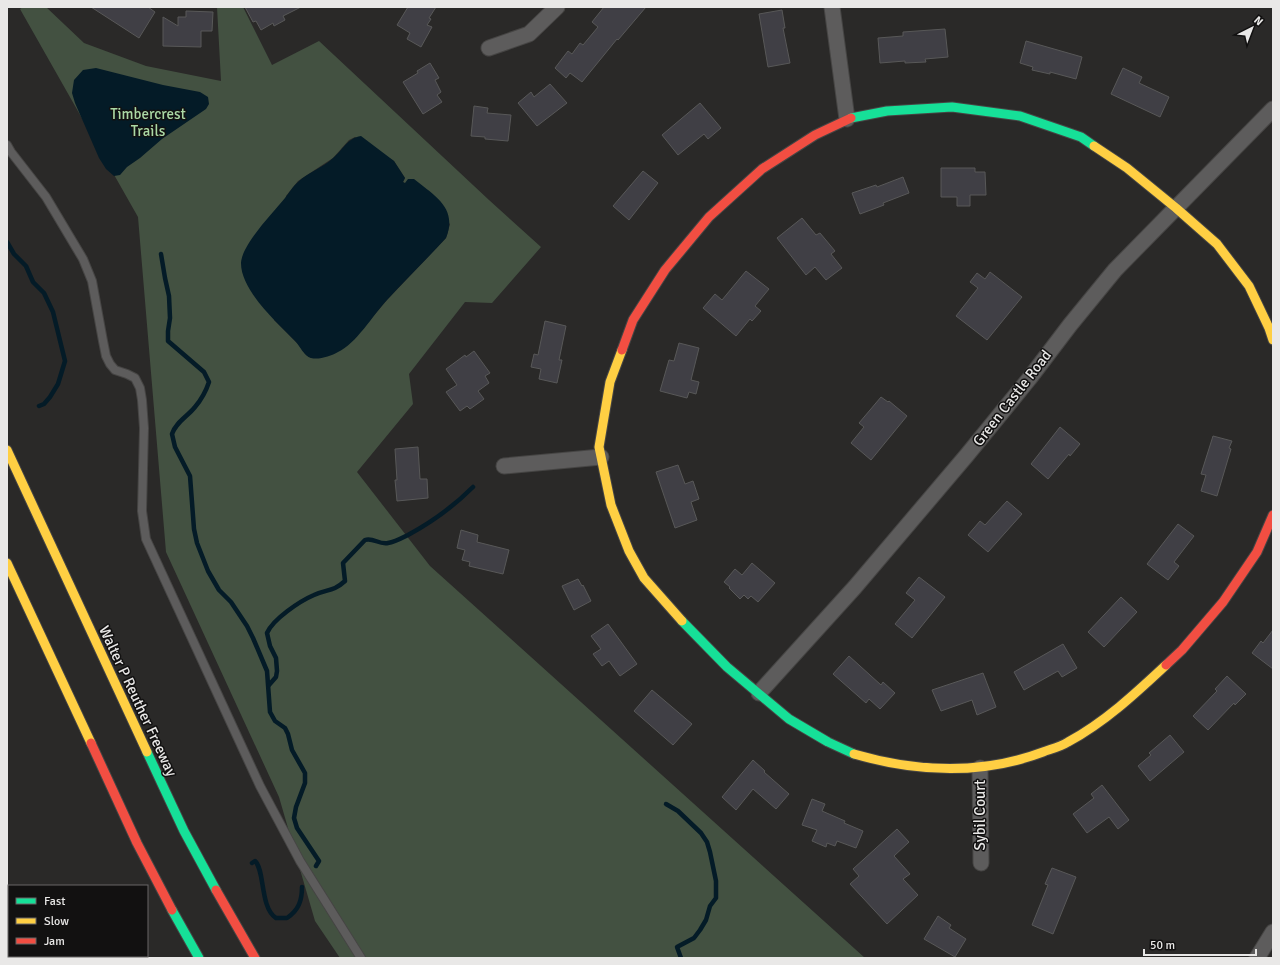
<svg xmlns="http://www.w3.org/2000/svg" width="1280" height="965" font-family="Signika,sans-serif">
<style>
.green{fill:#435141;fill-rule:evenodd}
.water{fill:#041b27}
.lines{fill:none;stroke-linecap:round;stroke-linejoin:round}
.stream{stroke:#041b27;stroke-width:4.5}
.building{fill:#403f45;stroke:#585858}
.lane-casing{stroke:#464544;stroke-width:10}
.street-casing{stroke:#464544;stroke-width:17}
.fast-casing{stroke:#464544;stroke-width:11}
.slow-casing{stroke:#464544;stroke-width:11}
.jam-casing{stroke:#464544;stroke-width:11}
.lane{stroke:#5d5c5c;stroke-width:8}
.street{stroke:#5d5c5c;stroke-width:15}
.fast{stroke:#16e098;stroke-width:9}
.slow{stroke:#ffcf43;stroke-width:9}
.jam{stroke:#f24e42;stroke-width:9}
.labels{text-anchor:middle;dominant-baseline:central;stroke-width:3;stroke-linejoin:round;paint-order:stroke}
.park-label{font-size:15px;fill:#abd8a5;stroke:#121111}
.street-label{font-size:15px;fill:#e9e8e7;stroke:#121111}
</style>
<rect width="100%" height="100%" fill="#2a2928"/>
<path class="green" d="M23 7H46L84 43 146 66 221 81 217 7H243L272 65 319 41 489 200 541 247 492 303 465 302 409 374 413 404 357 472 430 566 865 958H340L315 921 279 797 166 552 138 217 20 9ZM355 137 394 161 405 178 403 182 450 224 446 238 387 300 359 333 315 358H311L305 354 299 345 274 320 286 196 298 181 333 158 349 140Z"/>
<g class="water">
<path d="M96 68 163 85 200 92 208 97 209 104 206 109 162 139 140 158 127 167 120 175 114 176 106 169 99 158 75 103 72 93 74 80 83 70Z"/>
<path d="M361 136 394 161 405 178 403 182 405 183 408 179H414C435 196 458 208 446 238 427 259 406 279 387 300 373 315 356 344 338 352 331 356 319 360 311 358 304 356 300 346 295 341 277 322 241 291 241 263 242 244 273 213 285 198 289 193 293 186 298 182 308 172 323 168 333 158 343 150 347 138 361 136Z"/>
</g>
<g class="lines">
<g class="stream">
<path d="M7 242 14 254 26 266 33 282 44 293 53 312 65 361 58 384 50 397 44 404 39 406"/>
<path d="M161 254 165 278 169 296 170 318 168 331V341L204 372 209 382C206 391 201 400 195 407 188 416 176 422 172 434L175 447 190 476 194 529 197 543 208 571 219 590 231 602 247 626 253 638 267 671 270 712 275 721 285 728 288 734 292 750 305 773V783L296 807 294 818 297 828 319 861 316 866"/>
<path d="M269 685 276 677 277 671 276 658 270 646 267 633C273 619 300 601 314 595 327 589 333 592 345 581L343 563 365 540C373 537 379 545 388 543 395 542 402 538 408 535 432 522 454 506 473 487"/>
<path d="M666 804 678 811 701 833 707 842 710 852 716 881V898L710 906 706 920 700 930 694 938 677 947 681 958"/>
<path d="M252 863 255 861C265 870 260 908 276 918H287C299 910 302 900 302 887"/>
<path d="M7 891 9 892"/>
<path d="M128 956 130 958"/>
</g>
</g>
<g class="building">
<path d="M91 7H148L155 12 139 38Z"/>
<path d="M245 7H301L283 16 285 20 274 26 273 23 261 30 256 21 253 22Z"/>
<path d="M408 7H436L429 18 431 19 427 25 432 27 421 47 407 39 410 33 397 25Z"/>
<path d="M604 7H646L618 40 617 39 582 82 570 73 566 78 555 68 568 51 572 54 580 43 583 45 598 27 592 22Z"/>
<path d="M782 10 785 28H783L790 63 768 67 759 14Z"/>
<path d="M186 11 213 12 212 31H201V47L163 46V17L178 26V17H186Z"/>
<path d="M945 29 948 57 925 59 926 62 905 63V61L880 63 878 38 903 36V32Z"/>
<path d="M1026 41 1082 57 1076 79 1050 72V74L1032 70 1033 67 1020 63Z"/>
<path d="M430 63 439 78 435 80 441 92 437 95 442 102 423 114 403 82 418 73 417 71Z"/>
<path d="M1123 68 1142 77 1139 83 1169 97 1160 117 1111 94Z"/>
<path d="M550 84 567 103 537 126 518 103 531 92 534 97Z"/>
<path d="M700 103 721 128 708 139 704 134 678 155 662 135Z"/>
<path d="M474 106 488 108 487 113 511 115 508 141 485 139V137L471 136Z"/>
<path d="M941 168H975V172H985L986 195H970V206H957V197H941Z"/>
<path d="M643 171 658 183 629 220 613 206Z"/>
<path d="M903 177 909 193 883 203 884 205 860 214 852 193 876 185 877 187Z"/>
<path d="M802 218 816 235 820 233 835 251 831 254 842 268 826 280 815 267 806 275 777 238Z"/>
<path d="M746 271 769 289 755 306 761 311 752 321 750 319 736 336 703 308 715 294 722 300Z"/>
<path d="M990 272 1022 297 987 340 956 316 978 288 970 282 977 273 985 279Z"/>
<path d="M545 321 566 326 559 360H562L557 383 539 379 541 369 531 367 534 354 538 355Z"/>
<path d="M679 343 699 348 691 380 699 382 696 394 689 392 687 398 660 391 669 360 674 361Z"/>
<path d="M474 351 490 373 485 376 489 383 478 391 484 399 470 409 467 406 460 411 446 392 457 385 446 369 465 355 466 357Z"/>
<path d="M881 397 888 402 889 401 907 416 871 460 851 443 864 427 859 423Z"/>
<path d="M1060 427 1080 444 1070 456 1069 454 1048 479 1031 464Z"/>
<path d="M1213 436 1232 441 1229 448 1231 449 1217 496 1201 491 1206 475 1201 474Z"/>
<path d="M418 447 420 479H427L428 498 397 501 395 480H397L395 449Z"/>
<path d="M678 465 685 484 693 481 699 499 691 502 697 520 675 528 656 472Z"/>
<path d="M1007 501 1022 514 988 552 968 535 980 521 985 525Z"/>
<path d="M1178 524 1194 536 1174 562 1179 566 1168 580 1147 564Z"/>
<path d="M461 530 478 535 477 542 509 550 503 574 469 566 470 562 462 560 465 550 457 548Z"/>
<path d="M752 563 775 583 758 602 751 596 748 599 744 595 740 599 729 588 730 587 724 582 735 569 742 575Z"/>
<path d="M919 577 945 597 912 638 895 624 915 600 906 593Z"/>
<path d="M578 579 582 586 583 585 591 601 574 610 562 586Z"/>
<path d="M1121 597 1137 612 1104 647 1088 632Z"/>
<path d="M608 624 637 664 620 676 609 661 602 666 593 654 601 649 591 636Z"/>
<path d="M1273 630V669L1252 653 1261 641 1263 643Z"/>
<path d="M1063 644 1077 668 1062 677 1058 671 1024 690 1014 672Z"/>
<path d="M849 656 881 685 883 682 895 693 880 709 869 699 866 703 833 674Z"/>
<path d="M983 673 996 707 977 715 972 700 941 711 932 690Z"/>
<path d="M1227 676 1246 694 1235 705 1234 703 1208 730 1193 716 1217 691 1215 689Z"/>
<path d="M652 690 692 724 673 745 634 711Z"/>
<path d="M1170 735 1184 752 1150 781 1138 766 1151 755 1149 753Z"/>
<path d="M753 760 765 771 764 772 789 794 776 809 753 789 736 810 722 797Z"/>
<path d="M1102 785 1129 820 1118 829 1109 817 1087 833 1073 814 1094 798 1091 794Z"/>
<path d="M812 799 825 804 822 811 845 821 844 823 863 831 856 848 837 841 835 846 827 843 826 847 812 841 817 830 802 825Z"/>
<path d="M897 829 909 842 894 856 910 874 903 879 918 895 887 924 850 884 859 876 853 869Z"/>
<path d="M1052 868 1076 877 1053 934 1032 925 1048 885 1045 884Z"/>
<path d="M938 916 951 925 949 928 966 939 955 957 924 939Z"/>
</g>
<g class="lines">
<g class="lane-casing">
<path id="lane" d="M7 145 11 152 46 197 83 259 92 281 103 341 106 356 110 364 115 370 127 374 135 378 140 388 142 400 144 428 142 511 146 539 260 786 300 861 361 958"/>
</g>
<g class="street-casing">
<g id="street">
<path d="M832 7 847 119"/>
<path d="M489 48 529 34 557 7"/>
<path d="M504 466 601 457"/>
<path d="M759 693 855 587 967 455 1029 379 1070 325 1115 270 1273 109"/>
<path d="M980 768 981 863"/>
<path d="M1257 958 1273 932"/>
</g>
</g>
<g class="fast-casing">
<g id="fast">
<path d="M851 118 887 111 952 107 1020 116 1081 137 1094 146"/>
<path d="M682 621 727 667 789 719 828 742 854 754"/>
<path d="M147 752 184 831 216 890"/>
<path d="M172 910 199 958"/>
</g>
</g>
<g class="slow-casing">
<g id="slow">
<path d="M1094 146 1127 168 1176 208 1217 244 1249 286 1269 328 1273 340"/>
<path d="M622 350 610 382 599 447 611 505 629 551 644 578 682 621"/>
<path d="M7 450 147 752"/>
<path d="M7 563 91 743"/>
<path d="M854 754C916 772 982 775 1043 752 1051 749 1060 747 1068 742 1105 722 1136 693 1166 665"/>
</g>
</g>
<g class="jam-casing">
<g id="jam">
<path d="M622 350 633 320 665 270 709 217 762 169 815 135 851 118"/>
<path d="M1166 665 1182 650 1223 602 1257 552 1273 515"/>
<path d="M91 743 137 843 172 910"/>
<path d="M216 890 255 958"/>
</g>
</g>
<use href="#lane" class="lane"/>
<use href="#street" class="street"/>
<use href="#fast" class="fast"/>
<use href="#slow" class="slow"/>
<use href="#jam" class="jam"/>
</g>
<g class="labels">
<g class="park-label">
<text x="148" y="114">Timbercrest<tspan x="148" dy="17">Trails</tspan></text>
</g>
<g class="street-label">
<text transform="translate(1012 398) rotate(-52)">Green Castle Road</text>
<text transform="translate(138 701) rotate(65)">Walter P Reuther Freeway</text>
<text transform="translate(980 815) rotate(-90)">Sybil Court</text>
</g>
</g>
<rect width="1280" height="965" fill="none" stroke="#e9e8e7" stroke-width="16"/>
<rect x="8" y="885" width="140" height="72" fill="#121111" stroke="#686767"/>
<rect x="16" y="898" width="20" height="6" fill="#16e098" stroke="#686767"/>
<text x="44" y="905" font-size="12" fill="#e9e8e7">Fast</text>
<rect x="16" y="918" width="20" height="6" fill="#ffcf43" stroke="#686767"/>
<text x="44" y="925" font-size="12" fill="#e9e8e7">Slow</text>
<rect x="16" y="938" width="20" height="6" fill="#f24e42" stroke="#686767"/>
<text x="44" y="945" font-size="12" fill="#e9e8e7">Jam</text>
<g transform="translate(1252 28) rotate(42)" stroke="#121111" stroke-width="3" paint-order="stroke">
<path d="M0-3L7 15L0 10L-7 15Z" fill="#e9e8e7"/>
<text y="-6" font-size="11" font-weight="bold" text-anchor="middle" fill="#e9e8e7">N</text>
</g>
<path d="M1144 949v6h112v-6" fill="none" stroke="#e9e8e7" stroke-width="2"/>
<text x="1150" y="949" font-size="12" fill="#e9e8e7" stroke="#121111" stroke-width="3" paint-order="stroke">50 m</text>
</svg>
